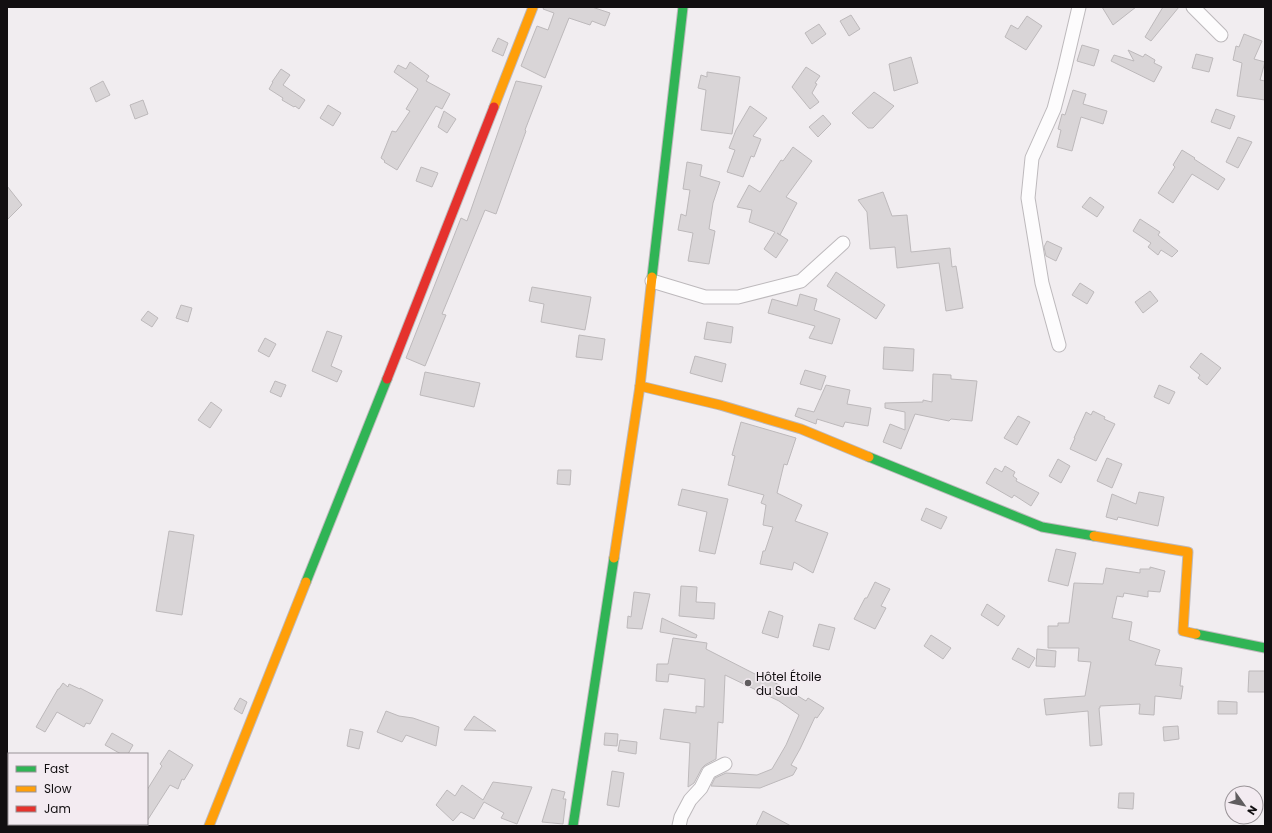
<svg xmlns="http://www.w3.org/2000/svg" width="1272" height="833" font-family="Poppins,sans-serif">
<style>
.building{fill:#d9d5d7;stroke:#bdb9bb}
.lines{fill:none;stroke-linecap:round;stroke-linejoin:round}
.street-casing{stroke:#bdb9bc;stroke-width:15}
.fast-casing{stroke:#bdb9bc;stroke-width:11}
.slow-casing{stroke:#bdb9bc;stroke-width:11}
.jam-casing{stroke:#bdb9bc;stroke-width:11}
.street{stroke:#fdfcfd;stroke-width:13}
.fast{stroke:#30b455;stroke-width:9}
.slow{stroke:#ff9f0a;stroke-width:9}
.jam{stroke:#e5322d;stroke-width:9}
.poi-dot{fill:#605d5f;stroke:#f3ebf1;stroke-width:1.5}
.labels{text-anchor:middle;dominant-baseline:central;stroke-width:3.5;stroke-linejoin:round;paint-order:stroke}
.poi-label{font-size:12px;fill:#120f11;stroke:#f3ebf1;text-anchor:start}
</style>
<rect width="100%" height="100%" fill="#f1edf0"/>
<g class="building">
<path d="M544 7H592L610 13 605 26 592 21 590 25 569 18 545 78 521 66 537 26 548 30 554 13 543 9Z"/>
<path d="M1102 7H1136L1113 25Z"/>
<path d="M1163 7H1179L1151 41 1145 37Z"/>
<path d="M851 15 860 29 849 36 840 21Z"/>
<path d="M1027 16 1042 26 1026 50 1005 37 1011 25 1018 29Z"/>
<path d="M819 24 826 34 812 44 805 33Z"/>
<path d="M1244 34 1262 41 1254 59 1265 62 1260 80 1265 81V100L1237 96 1242 63 1233 60 1236 46 1239 47Z"/>
<path d="M498 38 508 43 503 56 492 51Z"/>
<path d="M1082 45 1099 50 1094 66 1077 61Z"/>
<path d="M1128 50 1143 57 1145 54 1155 60 1154 63 1162 67 1154 82 1111 61 1114 55 1134 61Z"/>
<path d="M1196 54 1213 58 1209 72 1192 68Z"/>
<path d="M911 57 918 83 894 91 889 64Z"/>
<path d="M410 62 429 76 426 81 450 94 442 109 436 106 397 170 384 162 385 161 381 158 392 131 396 132 410 111 406 109 418 89 394 72 398 65 406 69Z"/>
<path d="M806 67 820 76 815 83 817 84 812 93 819 102 810 109 792 87Z"/>
<path d="M281 69 290 75 283 85 305 100 299 109 295 106 294 107 282 100 283 98 269 89 273 82H272Z"/>
<path d="M707 72 740 77 732 134 701 130 706 90 698 88 701 75 707 77Z"/>
<path d="M103 81 110 95 96 102 90 88Z"/>
<path d="M516 81 542 86 525 130 526 131 496 214 485 210 442 314 446 315 425 366 406 358 461 218 467 221Z"/>
<path d="M1073 90 1086 94 1083 104 1107 111 1103 124 1081 117 1072 151 1057 147 1061 130 1058 129 1062 114 1065 115Z"/>
<path d="M874 92 894 106 873 128H868L852 113Z"/>
<path d="M143 100 148 114 135 119 130 105Z"/>
<path d="M328 105 341 113 333 126 320 118Z"/>
<path d="M750 106 767 118 753 136 761 139 754 157 751 156 743 177 727 172 735 150 729 148 736 130Z"/>
<path d="M1216 109 1235 116 1230 129 1211 122Z"/>
<path d="M444 111 456 119 447 133 438 127Z"/>
<path d="M823 115 831 124 818 137 809 127Z"/>
<path d="M1238 137 1252 142 1238 168 1226 162Z"/>
<path d="M793 147 812 161 786 197 797 203 780 235 777 233 788 240 776 258 764 249 775 232 749 222 752 210 737 207 749 185 760 192 781 160 783 161Z"/>
<path d="M1182 150 1195 158 1194 159 1225 179 1218 190 1192 174 1173 203 1158 193 1175 167 1173 165Z"/>
<path d="M687 162 702 165 700 176 720 182 713 203 709 229 715 231 709 264 688 261 693 233 678 230 681 214 686 216 690 190 683 189Z"/>
<path d="M421 167 438 173 432 187 416 181Z"/>
<path d="M7 186 22 205 7 220Z"/>
<path d="M883 192 892 216 907 215 911 252 950 248 952 267 956 266 963 308 946 311 939 263 897 268 895 247 870 249 867 212 858 200Z"/>
<path d="M1090 197 1104 207 1097 217 1082 207Z"/>
<path d="M1140 219 1160 232 1158 235 1178 251 1172 257 1161 250 1158 255 1148 247 1151 243 1133 231Z"/>
<path d="M1047 241 1062 248 1056 261 1046 256 1044 247Z"/>
<path d="M836 272 885 305 876 319 827 286Z"/>
<path d="M1080 283 1094 292 1087 304 1072 295Z"/>
<path d="M532 287 591 297 585 330 541 322 544 304 529 301Z"/>
<path d="M1150 291 1158 301 1143 313 1135 302Z"/>
<path d="M800 294 817 299 814 310 840 319 832 344 809 338 815 326 768 313 772 299 797 306Z"/>
<path d="M181 305 192 308 188 322 176 318Z"/>
<path d="M148 311 158 318 152 327 141 320Z"/>
<path d="M707 322 733 327 731 343 704 339Z"/>
<path d="M327 331 342 336 331 366 342 371 337 382 312 371Z"/>
<path d="M579 335 605 339 602 360 576 357Z"/>
<path d="M265 338 276 344 269 357 258 351Z"/>
<path d="M884 347 914 349 913 371 883 369Z"/>
<path d="M1201 353 1221 368 1207 385 1198 378 1200 375 1190 367Z"/>
<path d="M695 356 726 364 722 382 690 373Z"/>
<path d="M805 370 826 376 821 390 800 384Z"/>
<path d="M425 372 480 383 474 407 420 395Z"/>
<path d="M933 374 951 375V379L977 381 972 421 951 419 949 421 915 414 901 449 883 442 890 424 905 430V412L885 408V403L923 402V400L932 402Z"/>
<path d="M275 381 286 385 281 397 270 392Z"/>
<path d="M826 385 850 390 847 404 871 408 868 426 845 422 843 427 817 419 816 424 795 416 798 408 814 412Z"/>
<path d="M1159 385 1175 392 1169 404 1154 397Z"/>
<path d="M211 402 222 410 210 428 198 420Z"/>
<path d="M1093 411 1105 417 1104 419 1115 424 1096 461 1070 449 1075 438H1074L1086 412 1091 415Z"/>
<path d="M1018 416 1030 422 1017 445 1004 438Z"/>
<path d="M741 422 796 438 787 465 784 464 777 493 802 505 795 521 828 533 813 573 794 562 792 570 760 564 763 551H765L773 527 763 525 766 505 761 503 764 495 728 485 735 456 732 455Z"/>
<path d="M1107 458 1122 464 1112 488 1097 481Z"/>
<path d="M1058 459 1070 466 1061 483 1049 476Z"/>
<path d="M1005 466 1015 472 1013 476 1017 479 1016 481 1039 493 1031 506 1014 495 1012 498 986 483 995 468 1002 472Z"/>
<path d="M558 470H571L570 485 557 484Z"/>
<path d="M682 489 728 499 715 554 699 551 707 512 678 505Z"/>
<path d="M1139 492 1164 497 1158 526 1118 517 1117 520 1106 517 1112 494 1136 504Z"/>
<path d="M926 508 947 517 941 529 921 520Z"/>
<path d="M169 531 194 535 182 615 156 611Z"/>
<path d="M1056 549 1076 553 1068 586 1048 581Z"/>
<path d="M1150 567 1165 571 1160 592 1148 591V597L1124 593 1123 597 1117 596 1112 618 1132 622 1129 640 1160 650 1155 665 1182 668 1180 686H1183L1181 699 1155 696 1154 715 1139 714 1140 704 1100 706V708H1099L1102 745 1090 746 1088 711 1046 715 1044 699 1085 696 1091 662 1078 661 1079 648H1048V626H1058V623H1069L1074 583 1103 584 1106 568 1140 573V569H1150Z"/>
<path d="M875 582 890 589 881 606 886 608 875 629 854 619 865 598H867Z"/>
<path d="M681 586 697 587 696 602 715 603 714 619 679 616Z"/>
<path d="M634 592 650 594 642 629 627 628 628 616 631 617Z"/>
<path d="M987 604 1005 616 998 626 981 615Z"/>
<path d="M769 611 783 616 778 638 762 633Z"/>
<path d="M662 618 697 635 696 638 660 632Z"/>
<path d="M819 624 835 628 829 650 813 646Z"/>
<path d="M931 635 951 648 943 659 924 646Z"/>
<path d="M673 638 707 643 706 649 753 673 763 678 764 677 783 687 806 701 808 698 824 708 817 718 815 717 800 749 791 765 797 768 793 775 760 788 711 786 715 778 726 773 757 775 772 769 786 745 799 715 779 701 725 675 723 723 718 722 716 759 705 765 702 768 694 783 688 787 690 743 660 739 664 709 696 713V706L704 707 705 679 669 674 668 682 656 681 657 664H668Z"/>
<path d="M1018 648 1035 658 1029 668 1012 659Z"/>
<path d="M1037 649 1056 651 1055 667 1036 666Z"/>
<path d="M1249 671H1265V692H1248Z"/>
<path d="M63 683 68 687 69 684 80 689V688L103 700 90 724 86 723 84 727 57 712 45 732 36 727 58 689H59Z"/>
<path d="M240 698 247 702 242 714 234 709Z"/>
<path d="M1218 701 1237 702V714H1218Z"/>
<path d="M386 711 399 716 413 718 439 727 436 746 406 735 402 742 377 732Z"/>
<path d="M474 716 496 731 464 730Z"/>
<path d="M1178 726 1179 739 1164 741 1163 727Z"/>
<path d="M350 729 363 732 359 749 347 746Z"/>
<path d="M112 733 133 745 128 754H121L105 745Z"/>
<path d="M605 733 618 734 617 746 604 745Z"/>
<path d="M620 740 637 742 636 754 618 751Z"/>
<path d="M169 750 193 765 184 780 182 779 178 789 170 785 147 821V790L162 766 160 764Z"/>
<path d="M612 771 624 773 619 807 607 805Z"/>
<path d="M493 782 532 787 517 824 501 818 504 813 484 802 474 819 461 812 453 821 436 805 447 790 455 796 462 785 483 800Z"/>
<path d="M552 789 565 792 563 799H566L563 824 542 822Z"/>
<path d="M1119 793H1134L1133 809 1118 808Z"/>
<path d="M763 811 791 826H756Z"/>
</g>
<g class="lines">
<g class="street-casing">
<g id="street">
<path d="M1193 7 1221 35"/>
<path d="M652 281 705 297H738L801 281 843 243"/>
<path d="M1059 345 1042 283 1028 198 1032 158 1054 109 1064 71 1079 7"/>
<path d="M679 826 681 817 690 800 701 788 709 772 725 764"/>
</g>
</g>
<g class="fast-casing">
<g id="fast">
<path d="M652 277 683 7"/>
<path d="M869 457 1042 527 1094 536"/>
<path d="M306 582 387 379"/>
<path d="M1196 634 1265 648"/>
<path d="M573 826 614 558"/>
</g>
</g>
<g class="slow-casing">
<g id="slow">
<path d="M494 107 533 7"/>
<path d="M640 386 720 405 801 429 869 457"/>
<path d="M1094 536 1188 552 1183 631 1196 634"/>
<path d="M614 558 640 386 652 277"/>
<path d="M209 826 306 582"/>
</g>
</g>
<g class="jam-casing">
<path id="jam" d="M387 379 494 107"/>
</g>
<use href="#street" class="street"/>
<use href="#fast" class="fast"/>
<use href="#slow" class="slow"/>
<use href="#jam" class="jam"/>
</g>
<circle class="poi-dot" cx="748" cy="683" r="4"/>
<g class="labels">
<g class="poi-label">
<text x="756" y="676">Hôtel Étoile<tspan x="756" dy="14">du Sud</tspan></text>
</g>
</g>
<rect width="1272" height="833" fill="none" stroke="#120f11" stroke-width="16"/>
<rect x="8" y="753" width="140" height="72" fill="#f3ebf1" stroke="#999397"/>
<rect x="16" y="766" width="20" height="6" fill="#30b455" stroke="#999397"/>
<text x="44" y="773" font-size="12" fill="#120f11">Fast</text>
<rect x="16" y="786" width="20" height="6" fill="#ff9f0a" stroke="#999397"/>
<text x="44" y="793" font-size="12" fill="#120f11">Slow</text>
<rect x="16" y="806" width="20" height="6" fill="#e5322d" stroke="#999397"/>
<text x="44" y="813" font-size="12" fill="#120f11">Jam</text>
<g transform="translate(1244 805) rotate(123)"><circle r="19" fill="#f3ebf1" stroke="#999397"/>
<path d="M0-3L7 15L0 10L-7 15Z" fill="#605d5f"/>
<text y="-6" font-size="11" font-weight="bold" text-anchor="middle" fill="#120f11">N</text>
</g>
</svg>
